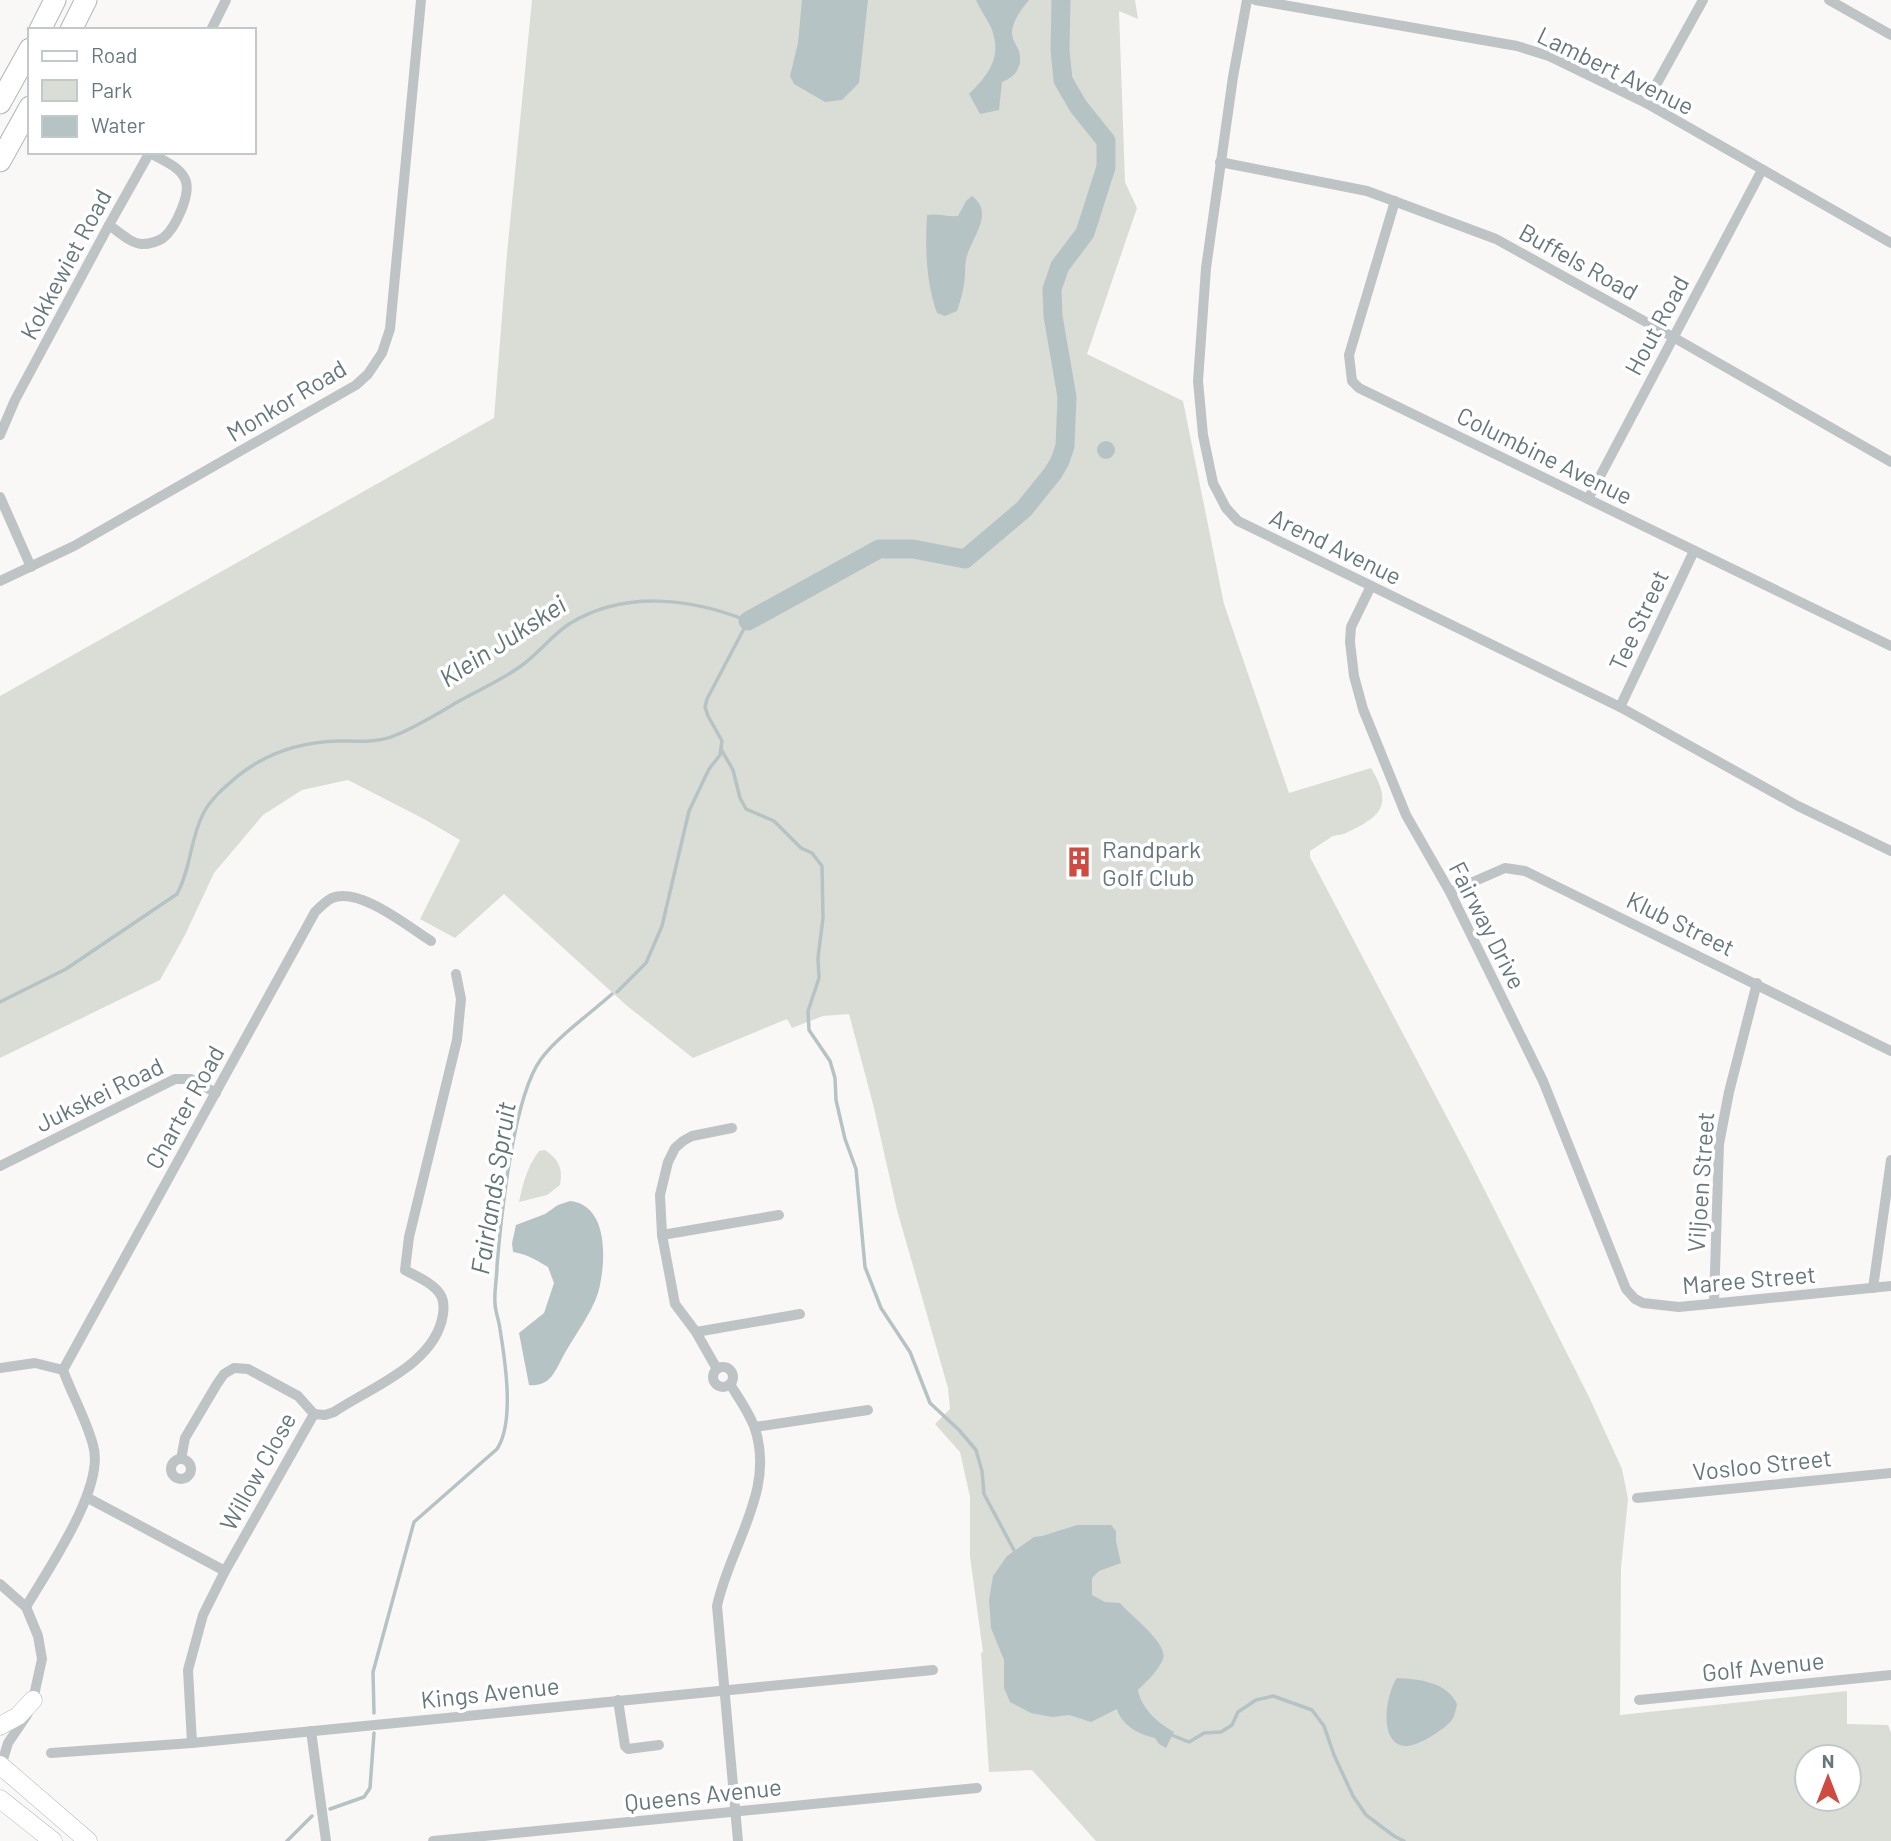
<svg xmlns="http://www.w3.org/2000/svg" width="1891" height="1841" font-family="Barlow,sans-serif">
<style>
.green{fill:#daddd6;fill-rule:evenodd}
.water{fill:#b6c3c5}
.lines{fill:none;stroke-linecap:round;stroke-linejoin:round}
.stream{stroke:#b6c3c5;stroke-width:3.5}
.river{stroke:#b6c3c5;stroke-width:19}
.primary-casing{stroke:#b2b8ba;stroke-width:19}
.highway-casing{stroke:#b2b7b9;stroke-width:23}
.street{stroke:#bec4c6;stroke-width:10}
.primary{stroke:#fff;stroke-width:18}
.highway{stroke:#fff;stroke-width:21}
.labels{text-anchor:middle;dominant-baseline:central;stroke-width:7;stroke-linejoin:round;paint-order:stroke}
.street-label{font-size:24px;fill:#66787e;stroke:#fff}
.poi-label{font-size:24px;fill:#66787e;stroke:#fff;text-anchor:start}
.water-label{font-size:26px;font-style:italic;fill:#627678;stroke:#fff}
</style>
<rect width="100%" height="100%" fill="#f9f8f7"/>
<g class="green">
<path d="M532 0H1135L1138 19 1119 11 1125 182 1137 208 1087 354 1183 401 1224 604 1289 793 1371 768C1394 806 1381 817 1344 834 1343 834 1334 836 1333 836 1325 841 1318 846 1310 851V857L1471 1163 1590 1399 1622 1469 1628 1499 1621 1568 1620 1715 1847 1691V1724L1888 1725 1891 1733V1841H1096L1032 1770 989 1772 981 1653 983 1652 970 1557V1497L960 1452 935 1424 950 1409 948 1388 897 1210 873 1104 849 1014 823 1016 792 1028 787 1019 693 1058 626 1005 504 894 455 938 420 919 460 840 424 819 348 780 302 790 263 815 214 873 185 935 160 980 0 1058V696L494 418 507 253ZM1807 1757H1849V1799H1807Z"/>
<path d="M545 1150C559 1160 563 1168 560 1185L547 1195 519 1202C523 1183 527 1167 539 1151Z"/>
</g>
<g class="water">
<path d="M802 0H868L859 83 842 100 825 102 794 84 790 76 798 43Z"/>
<path d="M976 0H1029C1021 10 1011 22 1012 35 1013 41 1017 46 1019 51 1023 67 1016 76 1002 82L999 110 980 114 969 94C988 75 1002 58 992 30 988 20 980 10 976 0Z"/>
<path d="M972 196C995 213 972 237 967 256 964 265 966 275 964 284 963 293 960 302 957 311L945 316 937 313C926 282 925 249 927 215 939 213 946 217 958 216L966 201Z"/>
<circle cx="1106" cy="450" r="9"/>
<path d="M570 1201C610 1205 606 1265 598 1293 591 1314 577 1332 566 1351 561 1359 556 1373 549 1379 544 1384 536 1386 529 1385L519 1333 544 1313 554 1283 548 1267C536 1260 527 1254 513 1252L512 1243 516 1225 545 1214 558 1205Z"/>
<path d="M1077 1525H1111L1116 1531V1541L1121 1563 1099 1571 1092 1578V1595L1105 1602 1120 1603C1130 1615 1169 1644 1163 1659 1158 1671 1147 1681 1138 1690 1141 1708 1158 1723 1174 1732L1166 1748 1159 1744 1155 1738C1140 1735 1121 1725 1117 1709L1091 1722 1069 1715 1052 1717 1031 1713 1010 1702 1004 1688V1660L991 1628 989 1600 993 1576 1007 1556 1034 1537 1042 1536Z"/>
<path d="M1397 1678C1419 1679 1447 1682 1457 1704 1456 1709 1455 1715 1452 1720 1445 1729 1416 1748 1404 1746 1378 1742 1386 1693 1397 1678Z"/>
</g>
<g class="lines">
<g class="stream">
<path d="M721 749 733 770 740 798 746 809 774 821 801 848 812 853 822 866 823 918 818 958 819 978 808 1011 809 1030 830 1061 835 1078 836 1100 845 1139 856 1169 865 1267 881 1308 910 1352 930 1403 959 1430 976 1450 982 1471 984 1494 1016 1554"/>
<path d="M0 1002 66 969 177 894C191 869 190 839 203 814 211 798 226 786 239 775 267 753 302 742 338 741 356 741 379 743 396 735 418 726 440 712 461 700 481 689 503 679 521 666 539 653 551 636 569 624 624 590 691 598 748 621L707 699 705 707 708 716 722 741 720 755 709 769 689 811 662 926 646 963 617 992"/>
<path d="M374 1713 373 1672 414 1522 497 1449C515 1422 505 1360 500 1329 499 1320 495 1311 495 1303 494 1291 497 1278 497 1266 501 1217 513 1097 541 1059 557 1037 591 1013 612 994"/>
<path d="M1169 1734 1189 1742 1204 1733 1221 1732 1232 1725 1238 1712 1256 1700 1273 1696 1312 1710 1324 1726 1334 1755 1353 1796 1366 1815 1394 1836 1404 1841"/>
<path d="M330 1809 364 1797 370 1788 374 1733"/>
<path d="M287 1841 312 1816"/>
</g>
<path class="river" d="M748 621 879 549H913L965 559 1024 509 1053 473 1060 461 1065 446 1067 397 1053 316 1052 289 1060 266 1085 233 1106 167V141L1078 106 1063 80 1060 50 1061 0"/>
<g class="primary-casing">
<g id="primary">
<path d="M0 1726 18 1716 33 1700"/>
<path d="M0 1765 88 1841"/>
<path d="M0 1799 53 1841"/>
</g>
</g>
<g class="highway-casing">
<g id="highway">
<path d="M40 30 55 0"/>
<path d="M71 30 86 0"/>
<path d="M0 103 30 49"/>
<path d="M0 161 30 107"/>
</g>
</g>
<g class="street">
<path d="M1247 0 1233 77 1206 268 1198 381 1203 435 1213 483 1226 508 1238 521 1620 707 1798 806 1891 851"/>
<path d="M1255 0 1517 46 1549 56 1646 103 1891 243"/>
<path d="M1829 0 1891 35"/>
<path d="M211 30 226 0"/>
<path d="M1646 103 1703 0"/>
<path d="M1220 162 1367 191 1496 239 1673 337 1891 462"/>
<path d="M1395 201 1349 355 1352 381 1359 388 1891 646"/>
<path d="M109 225C119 232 130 243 142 244 149 244 157 242 163 238 175 229 192 193 185 179 179 166 162 160 150 153"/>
<path d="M0 435 15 400 109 225 150 152"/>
<path d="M0 497 31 567"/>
<path d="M1588 499 1762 170"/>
<path d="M0 581 74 546 356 385 368 374 382 353 390 329 421 0"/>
<path d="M1371 586 1351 627 1350 642 1354 676 1363 709 1406 815 1450 892 1543 1081 1626 1289 1635 1299 1643 1303 1679 1307 1891 1286"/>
<path d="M1620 707 1694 551"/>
<path d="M1450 892 1505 868 1525 871 1891 1051"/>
<path d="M0 1166 175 1079H191L216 1093"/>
<path d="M662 1235 779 1215"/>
<path d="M1873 1288 1891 1160"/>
<path d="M1714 1303 1719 1144 1729 1092 1757 983"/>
<path d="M696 1332 800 1314"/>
<circle cx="723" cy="1377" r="10"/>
<path d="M0 1368 35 1363 63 1370"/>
<path d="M717 1369 696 1332 675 1304 662 1235 660 1195 668 1162 675 1148 683 1141 692 1136 732 1128"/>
<path d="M63 1370 315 912C320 907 326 901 332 898 360 887 407 926 431 941"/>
<path d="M730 1384C738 1397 748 1411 754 1426 777 1489 730 1545 717 1606L738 1841"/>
<path d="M314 1414 325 1415 334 1412C371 1387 436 1364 443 1314 444 1307 444 1300 440 1294 433 1283 416 1276 405 1270L409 1237 457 1040 461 999 456 974"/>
<path d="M755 1427 868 1410"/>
<path d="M181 1459 185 1438 217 1384 224 1374 234 1368 248 1369 298 1396 314 1414"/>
<circle cx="181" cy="1469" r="10"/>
<path d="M88 1498 225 1571"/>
<path d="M1637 1498 1891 1473"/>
<path d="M0 1584 26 1607 38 1636 42 1659 33 1700 27 1715 8 1743 1 1766"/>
<path d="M26 1607C48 1569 106 1487 93 1445 86 1419 72 1395 63 1370"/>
<path d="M618 1700 625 1746 628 1749 659 1745"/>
<path d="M1639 1700 1891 1675"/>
<path d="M311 1731 326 1841"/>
<path d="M192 1743 188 1670 203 1615 225 1571 314 1414"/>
<path d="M51 1753 192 1743 933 1670"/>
<path d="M433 1841 977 1788"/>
</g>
<use href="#primary" class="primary"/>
<use href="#highway" class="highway"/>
</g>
<defs>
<g id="building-bare" transform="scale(2.415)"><path d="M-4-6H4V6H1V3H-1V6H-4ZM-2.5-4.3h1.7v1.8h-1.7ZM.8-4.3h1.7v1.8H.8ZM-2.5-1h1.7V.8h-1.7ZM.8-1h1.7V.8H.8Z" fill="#d04a40" stroke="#fff" stroke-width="2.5" paint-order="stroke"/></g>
</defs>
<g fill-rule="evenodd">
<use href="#building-bare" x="1079" y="862"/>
</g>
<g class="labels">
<g class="street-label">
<text transform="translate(1616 70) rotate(26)">Lambert Avenue</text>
<text transform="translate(1579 261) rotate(29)">Buffels Road</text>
<text transform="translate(65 264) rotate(-62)">Kokkewiet Road</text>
<text transform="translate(1656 325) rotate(-62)">Hout Road</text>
<text transform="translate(286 400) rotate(-31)">Monkor Road</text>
<text transform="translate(1545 455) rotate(26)">Columbine Avenue</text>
<text transform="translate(1336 546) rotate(26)">Arend Avenue</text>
<text transform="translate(1638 620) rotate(-65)">Tee Street</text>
<text transform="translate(1681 923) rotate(26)">Klub Street</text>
<text transform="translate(1488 925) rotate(63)">Fairway Drive</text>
<text transform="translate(99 1094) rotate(-26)">Jukskei Road</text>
<text transform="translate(184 1107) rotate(-61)">Charter Road</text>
<text transform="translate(1700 1182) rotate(-86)">Viljoen Street</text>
<text transform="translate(1749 1279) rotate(-5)">Maree Street</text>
<text transform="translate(1762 1464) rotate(-6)">Vosloo Street</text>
<text transform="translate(257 1471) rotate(-61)">Willow Close</text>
<text transform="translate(1763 1666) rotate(-6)">Golf Avenue</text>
<text transform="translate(490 1692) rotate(-6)">Kings Avenue</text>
<text transform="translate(703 1794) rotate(-6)">Queens Avenue</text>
</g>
<g class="poi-label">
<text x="1102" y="848">Randpark<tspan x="1102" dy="28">Golf Club</tspan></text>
</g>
<g class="water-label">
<text transform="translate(502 640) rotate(-33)">Klein Jukskei</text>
<text transform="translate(492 1188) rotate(-81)">Fairlands Spruit</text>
</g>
</g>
<rect x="28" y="28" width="228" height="126" fill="#ffffff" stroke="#c2c9cb" stroke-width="2"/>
<rect x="42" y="51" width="35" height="10" fill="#ffffff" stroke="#c2c9cb" stroke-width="2"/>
<text x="91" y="63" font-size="21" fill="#66787e">Road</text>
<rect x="42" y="80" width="35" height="21" fill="#daddd6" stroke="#c2c9cb" stroke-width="2"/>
<text x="91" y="98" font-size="21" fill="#66787e">Park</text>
<rect x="42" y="116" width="35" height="21" fill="#b6c3c5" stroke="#c2c9cb" stroke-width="2"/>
<text x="91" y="133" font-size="21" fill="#66787e">Water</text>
<g transform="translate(1828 1778)"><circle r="33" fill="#ffffff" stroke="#c2c9cb" stroke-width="2"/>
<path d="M0-5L12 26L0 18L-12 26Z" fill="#d04a40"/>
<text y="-10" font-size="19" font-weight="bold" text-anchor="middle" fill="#66787e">N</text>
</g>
</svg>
